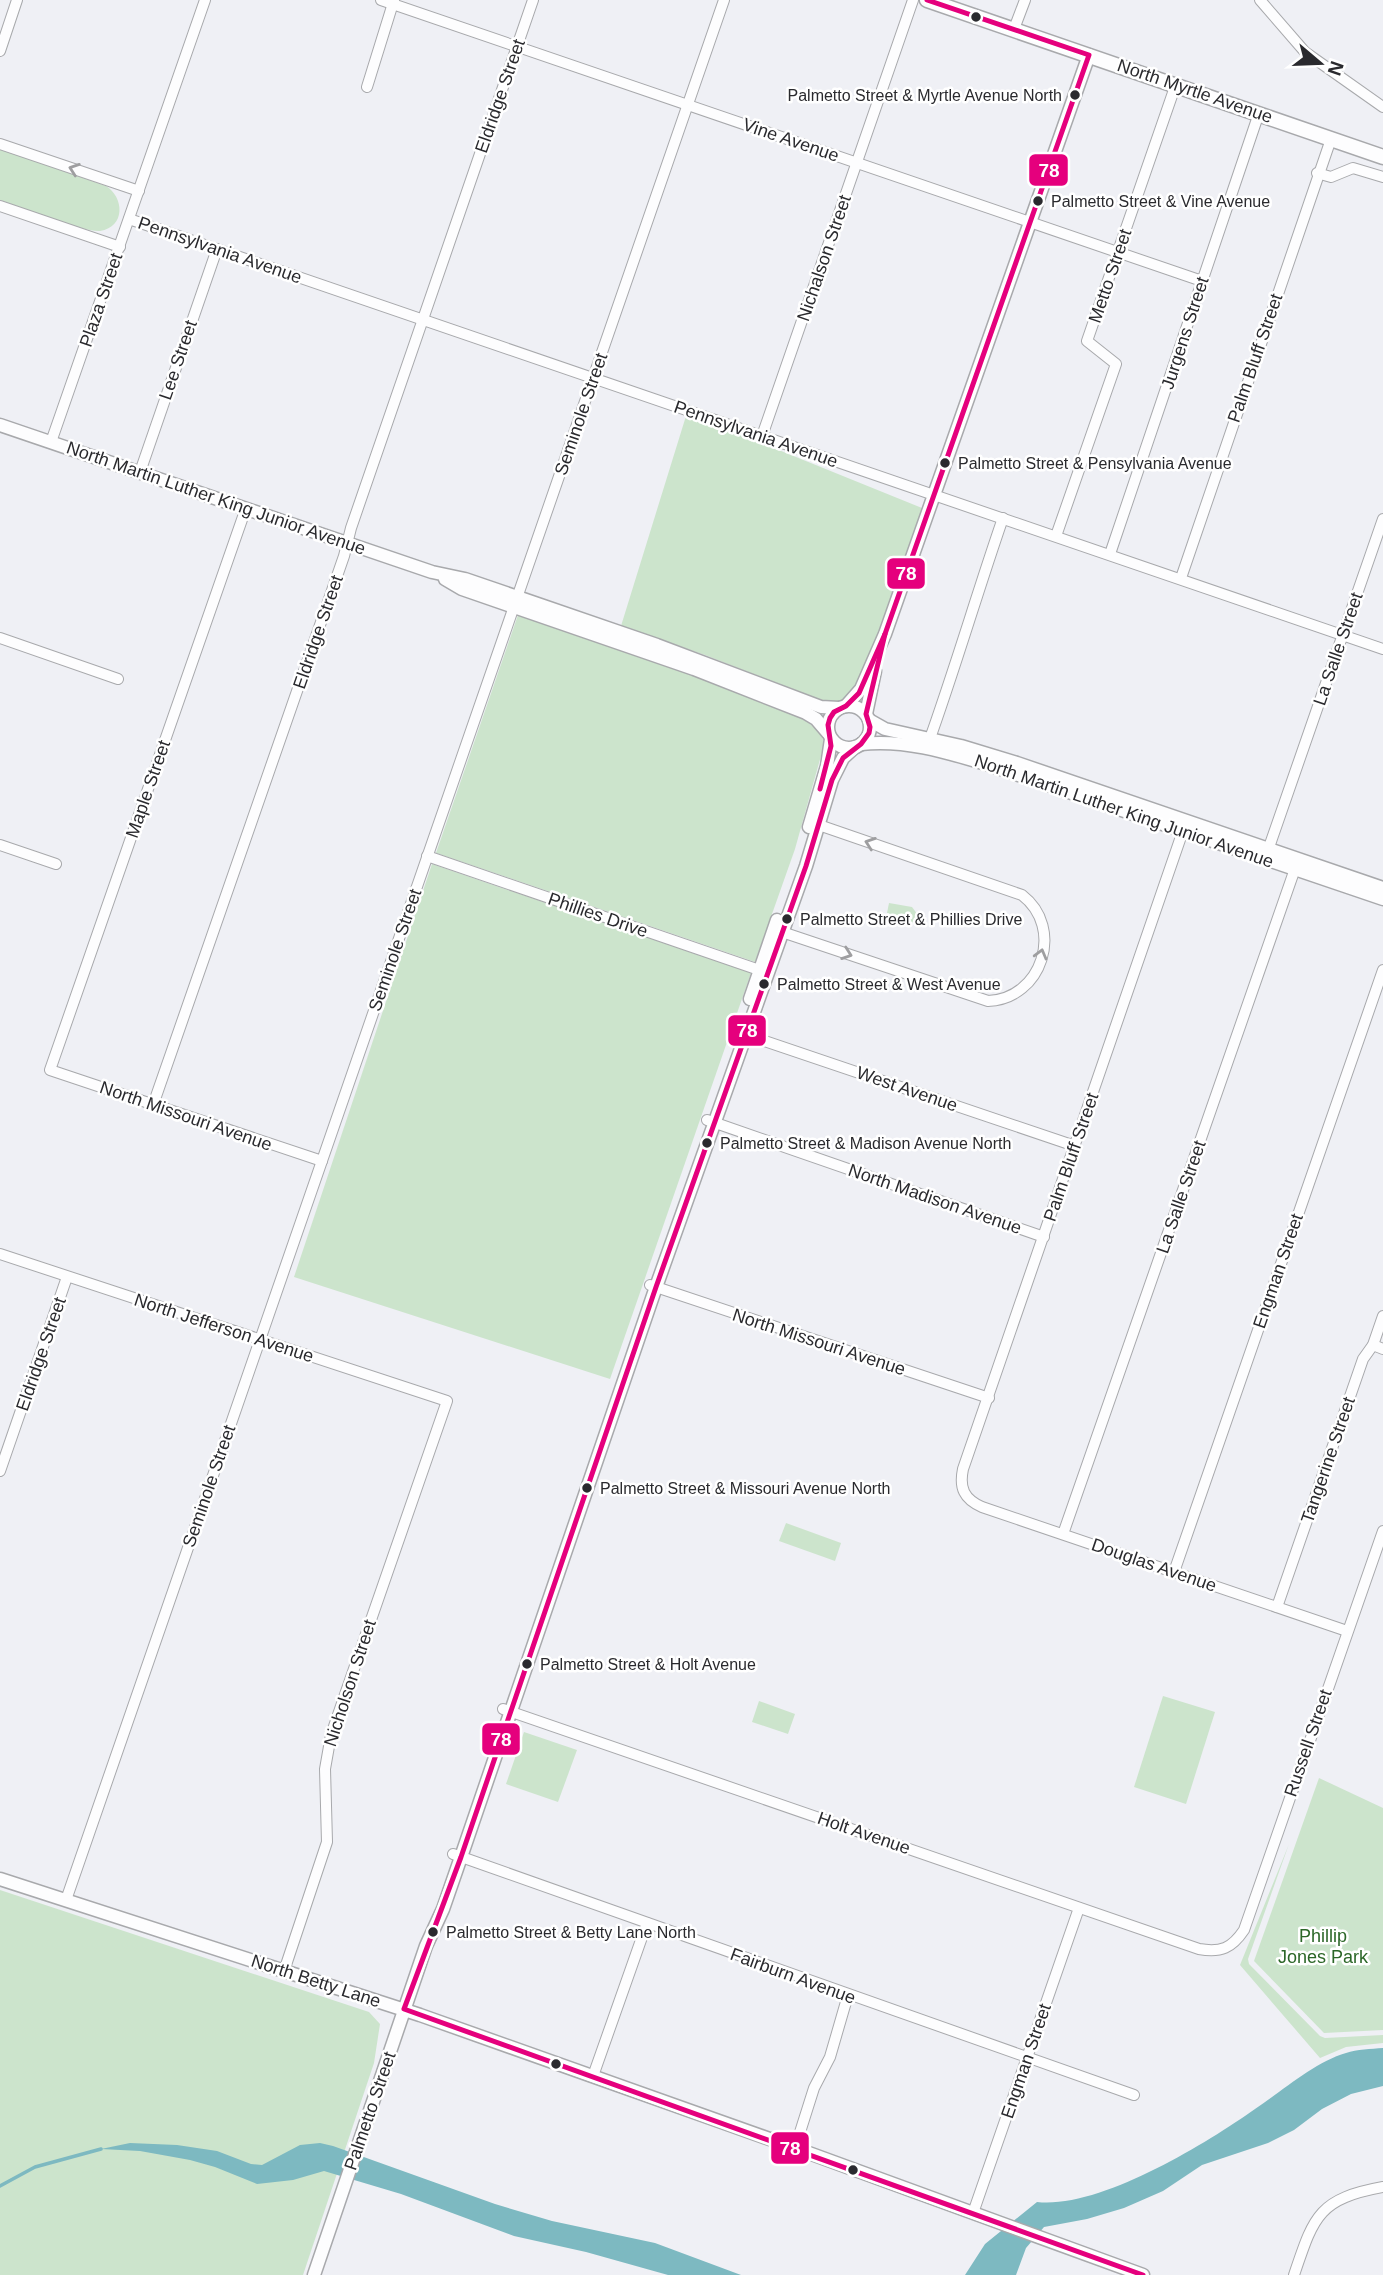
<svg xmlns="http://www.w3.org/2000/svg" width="1383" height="2275" font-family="Arial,sans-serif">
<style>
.green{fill:#cce4cc}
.water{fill:#7db9c1}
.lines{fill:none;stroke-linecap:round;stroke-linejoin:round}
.stream{stroke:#7db9c1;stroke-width:3.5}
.minor-casing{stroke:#a8a9ac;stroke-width:12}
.tertiary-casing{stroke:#a8a9ac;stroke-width:15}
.secondary-casing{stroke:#a8a9ac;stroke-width:17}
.minor{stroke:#fdfdfe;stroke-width:10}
.tertiary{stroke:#fdfdfe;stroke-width:12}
.secondary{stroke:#fdfdfe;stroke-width:14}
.bus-1-casing{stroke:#fff;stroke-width:10}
.bus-1{stroke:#e5007d;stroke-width:5}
.oneway{stroke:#9e9ea0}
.bus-dot{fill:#2a2a2e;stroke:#fff;stroke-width:2.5}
.labels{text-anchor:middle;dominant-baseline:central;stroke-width:5;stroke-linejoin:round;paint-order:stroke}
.bus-label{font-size:16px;fill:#2a2a2e;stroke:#fff;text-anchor:start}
.street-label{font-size:18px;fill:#2a2a2e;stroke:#fff}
.park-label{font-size:18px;fill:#2c6728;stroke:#fff}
.line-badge{stroke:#fff;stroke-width:2.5}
.badge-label{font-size:19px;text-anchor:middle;font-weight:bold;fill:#fff}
</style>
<rect width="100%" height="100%" fill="#eff0f5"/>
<g class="green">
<path d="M0 149 106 186C124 197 126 227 100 231 86 233 18 206 0 200Z"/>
<path d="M686 416 734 432 922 508C912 537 863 690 844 700 838 703 829 701 822 701L705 655 621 626Z"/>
<path d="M518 615 692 674 770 704 808 722 822 735 824 745 795 849 755 962 436 853Z"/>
<path d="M432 864 751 973 610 1379 294 1277Z"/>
<path d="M889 903 912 907 918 915 917 920 909 924 887 913Z"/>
<path d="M786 1523 841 1543 835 1561 779 1541Z"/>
<path d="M1163 1696 1215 1712 1186 1804 1134 1787Z"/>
<path d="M759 1701 795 1714 788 1734 752 1722Z"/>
<path d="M524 1732 577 1750 558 1802 506 1784Z"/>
<path d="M1319 1778 1383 1808V2030L1324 2033 1254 1961Z"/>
<path d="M1289 1844 1248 1959 1249 1964 1320 2036 1325 2038 1383 2035V2043L1346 2047 1320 2058 1240 1965Z"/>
<path d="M0 1890 369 2012 380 2024 374 2063 303 2275H0Z"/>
</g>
<g class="water">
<path d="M1383 2048V2086L1351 2094 1322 2109 1294 2130 1268 2143 1202 2165 1163 2191 1124 2208 1087 2219 1044 2227 1026 2248 1016 2275H965L985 2244 1037 2202C1099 2209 1204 2145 1255 2109 1282 2091 1315 2062 1346 2053 1357 2049 1371 2049 1383 2048Z"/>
<path d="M130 2143 177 2145 217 2151 251 2164 262 2165 300 2145 320 2143 333 2146 495 2204 552 2221 655 2243 741 2275H668L586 2252 514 2236 401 2194 324 2171 293 2180 257 2184 215 2167 190 2160 140 2151 101 2149Z"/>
</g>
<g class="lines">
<path class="stream" d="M0 2186 35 2167 101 2149"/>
<g class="minor-casing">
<g id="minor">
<path d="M381 0 1202 281"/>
<path d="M1260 0 1305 52 1383 107"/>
<path d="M1014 29 1025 0"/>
<path d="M0 51 17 0"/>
<path d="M367 87 394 0"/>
<path d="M0 144 139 191"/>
<path d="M1317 173 1331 177 1353 168 1383 177"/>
<path d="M0 206 120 247"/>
<path d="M129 219 1383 649"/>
<path d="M762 436 913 0"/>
<path d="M51 442 205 0"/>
<path d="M140 472 217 249"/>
<path d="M246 508 50 1070 322 1161"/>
<path d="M1056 536 1116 364 1087 341 1176 84"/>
<path d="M1110 554 1259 113"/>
<path d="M1181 578 1331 139"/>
<path d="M0 638 118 679"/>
<path d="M928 744C955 669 977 593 1003 518"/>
<path d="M1185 825 963 1469C959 1488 964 1499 982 1507L1347 1631"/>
<path d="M0 845 56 864"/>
<path d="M1267 853 1383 519"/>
<path d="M427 856 765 972"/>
<path d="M782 932 988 1001C1042 999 1065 928 1022 895L813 823"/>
<path d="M738 1032 1075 1146"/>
<path d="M153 1105 344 556 351 528 533 0"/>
<path d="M707 1120 1044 1237"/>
<path d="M0 1254 447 1401 331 1735 325 1769 327 1842 284 1971"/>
<path d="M650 1285 989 1398"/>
<path d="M1373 1345 1383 1349"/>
<path d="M0 1471 67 1277"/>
<path d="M1063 1534 1297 863"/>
<path d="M1174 1572 1383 970"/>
<path d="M1277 1607 1363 1359 1373 1345 1383 1316"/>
<path d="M503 1709 1199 1949C1221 1953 1232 1948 1244 1930L1383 1531"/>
<path d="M453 1854 1134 2095"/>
<path d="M66 1900 724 0"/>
<path d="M593 2076 647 1923"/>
<path d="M795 2148 814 2088 830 2057 848 1995"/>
<path d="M973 2213 1079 1908"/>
<path d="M1294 2275C1314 2216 1318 2199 1383 2187"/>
</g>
</g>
<g class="tertiary-casing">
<g id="tertiary">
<path d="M0 425 432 572 465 579 657 645 821 707 839 708"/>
<path d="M445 579 462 589 694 669 806 713 816 719 828 733"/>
<circle cx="849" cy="727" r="21"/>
<path d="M846 706 861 689 885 634 1089 55"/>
<path d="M866 714 875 671"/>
<path d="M869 720 885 729 961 746 1017 763 1383 888"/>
<path d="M861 744C904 739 946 752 986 764L1383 899"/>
<path d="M809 827 827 766 831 739"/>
<path d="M750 999 777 920"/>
<path d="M0 1879 420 2015 795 2148 1143 2275"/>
<path d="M314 2275 426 1946 443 1909 461 1857 656 1287 806 866 832 780 843 758 855 747"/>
</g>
</g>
<g class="secondary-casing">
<path id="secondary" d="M927 0 1383 157"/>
</g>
<use href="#minor" class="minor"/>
<use href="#tertiary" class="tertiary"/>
<use href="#secondary" class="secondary"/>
<g class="bus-1-casing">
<g id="bus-1">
<path d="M885 634 866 714 870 727 869 733 861 744 843 758 832 780 806 866 656 1287 461 1857 404 2009 1143 2275"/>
<path d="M820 789 831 746 828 725 830 718 834 712 846 706 859 693 885 634 1089 55 927 0"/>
</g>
</g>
<use href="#bus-1" class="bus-1"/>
</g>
<defs><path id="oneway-chevron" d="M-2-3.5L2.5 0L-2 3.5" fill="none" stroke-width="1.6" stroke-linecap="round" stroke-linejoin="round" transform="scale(1.75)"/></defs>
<g class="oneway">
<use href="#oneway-chevron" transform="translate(74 169) rotate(-161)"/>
<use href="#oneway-chevron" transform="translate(870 843) rotate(-161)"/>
<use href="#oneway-chevron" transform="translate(847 954) rotate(19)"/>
<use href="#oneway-chevron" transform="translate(1041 954) rotate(-75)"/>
</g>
<g class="bus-dot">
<circle cx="976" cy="17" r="6"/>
<circle cx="1075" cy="95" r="6"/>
<circle cx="1038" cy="201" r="6"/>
<circle cx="945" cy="463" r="6"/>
<circle cx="787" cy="919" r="6"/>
<circle cx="764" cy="984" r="6"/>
<circle cx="707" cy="1143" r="6"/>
<circle cx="587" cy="1488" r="6"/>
<circle cx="527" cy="1664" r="6"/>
<circle cx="433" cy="1932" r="6"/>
<circle cx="556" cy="2064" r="6"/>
<circle cx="853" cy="2170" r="6"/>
</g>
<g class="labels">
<g class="bus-label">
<text x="1062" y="95" text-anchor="end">Palmetto Street &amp; Myrtle Avenue North</text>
<text x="1051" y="201">Palmetto Street &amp; Vine Avenue</text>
<text x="958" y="463">Palmetto Street &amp; Pensylvania Avenue</text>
<text x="800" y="919">Palmetto Street &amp; Phillies Drive</text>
<text x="777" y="984">Palmetto Street &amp; West Avenue</text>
<text x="720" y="1143">Palmetto Street &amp; Madison Avenue North</text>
<text x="600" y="1488">Palmetto Street &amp; Missouri Avenue North</text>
<text x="540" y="1664">Palmetto Street &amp; Holt Avenue</text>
<text x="446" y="1932">Palmetto Street &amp; Betty Lane North</text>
</g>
<g class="street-label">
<text transform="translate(1195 91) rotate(19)">North Myrtle Avenue</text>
<text transform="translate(500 96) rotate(-71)">Eldridge Street</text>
<text transform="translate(791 140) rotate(19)">Vine Avenue</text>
<text transform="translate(220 250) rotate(19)">Pennsylvania Avenue</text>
<text transform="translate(824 258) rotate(-71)">Nichalson Street</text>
<text transform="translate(1110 276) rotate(-71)">Metto Street</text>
<text transform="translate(101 300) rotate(-71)">Plaza Street</text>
<text transform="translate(1185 333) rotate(-72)">Jurgens Street</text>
<text transform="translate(1255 358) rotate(-71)">Palm Bluff Street</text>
<text transform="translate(178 360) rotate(-71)">Lee Street</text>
<text transform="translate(581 414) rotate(-71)">Seminole Street</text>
<text transform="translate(756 434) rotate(19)">Pennsylvania Avenue</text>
<text transform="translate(216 498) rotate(19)">North Martin Luther King Junior Avenue</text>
<text transform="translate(318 632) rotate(-71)">Eldridge Street</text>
<text transform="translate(1338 649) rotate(-71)">La Salle Street</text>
<text transform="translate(148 789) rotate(-71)">Maple Street</text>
<text transform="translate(1124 811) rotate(19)">North Martin Luther King Junior Avenue</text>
<text transform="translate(598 915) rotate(19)">Phillies Drive</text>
<text transform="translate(395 950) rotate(-71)">Seminole Street</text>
<text transform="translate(907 1089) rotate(19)">West Avenue</text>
<text transform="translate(186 1116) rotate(19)">North Missouri Avenue</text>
<text transform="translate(1071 1157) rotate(-71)">Palm Bluff Street</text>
<text transform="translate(1181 1197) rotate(-71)">La Salle Street</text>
<text transform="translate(935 1199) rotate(19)">North Madison Avenue</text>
<text transform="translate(1278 1271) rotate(-71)">Engman Street</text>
<text transform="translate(224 1328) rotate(18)">North Jefferson Avenue</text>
<text transform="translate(819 1342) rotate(18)">North Missouri Avenue</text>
<text transform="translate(41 1354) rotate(-71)">Eldridge Street</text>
<text transform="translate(1328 1460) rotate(-71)">Tangerine Street</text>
<text transform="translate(209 1486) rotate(-71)">Seminole Street</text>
<text transform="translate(1154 1565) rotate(19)">Douglas Avenue</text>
<text transform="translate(350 1683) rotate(-72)">Nicholson Street</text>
<text transform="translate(1308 1743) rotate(-71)">Russell Street</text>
<text transform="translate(864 1833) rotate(19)">Holt Avenue</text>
<text transform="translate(793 1976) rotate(20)">Fairburn Avenue</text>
<text transform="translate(316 1981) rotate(18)">North Betty Lane</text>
<text transform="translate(1026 2061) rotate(-71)">Engman Street</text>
<text transform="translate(370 2111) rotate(-71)">Palmetto Street</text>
</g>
<g class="park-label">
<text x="1323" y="1936">Phillip<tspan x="1323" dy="21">Jones Park</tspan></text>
</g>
</g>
<g class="line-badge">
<rect x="1028" y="153" width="41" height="34" rx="7" fill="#e5007d"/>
<rect x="886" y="557" width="40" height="33" rx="7" fill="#e5007d"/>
<rect x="727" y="1014" width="40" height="33" rx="7" fill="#e5007d"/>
<rect x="481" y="1722" width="40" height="34" rx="7" fill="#e5007d"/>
<rect x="770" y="2131" width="40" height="34" rx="7" fill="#e5007d"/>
</g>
<g class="badge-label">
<text x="1049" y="177">78</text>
<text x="906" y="580">78</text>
<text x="747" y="1037">78</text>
<text x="501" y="1746">78</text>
<text x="790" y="2155">78</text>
</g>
<g transform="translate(1320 63) rotate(109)" stroke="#ffffff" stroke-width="5" paint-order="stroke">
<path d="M0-5L12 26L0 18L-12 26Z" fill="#2a2a2e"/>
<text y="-10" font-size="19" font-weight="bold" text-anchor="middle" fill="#2a2a2e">N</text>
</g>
</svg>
